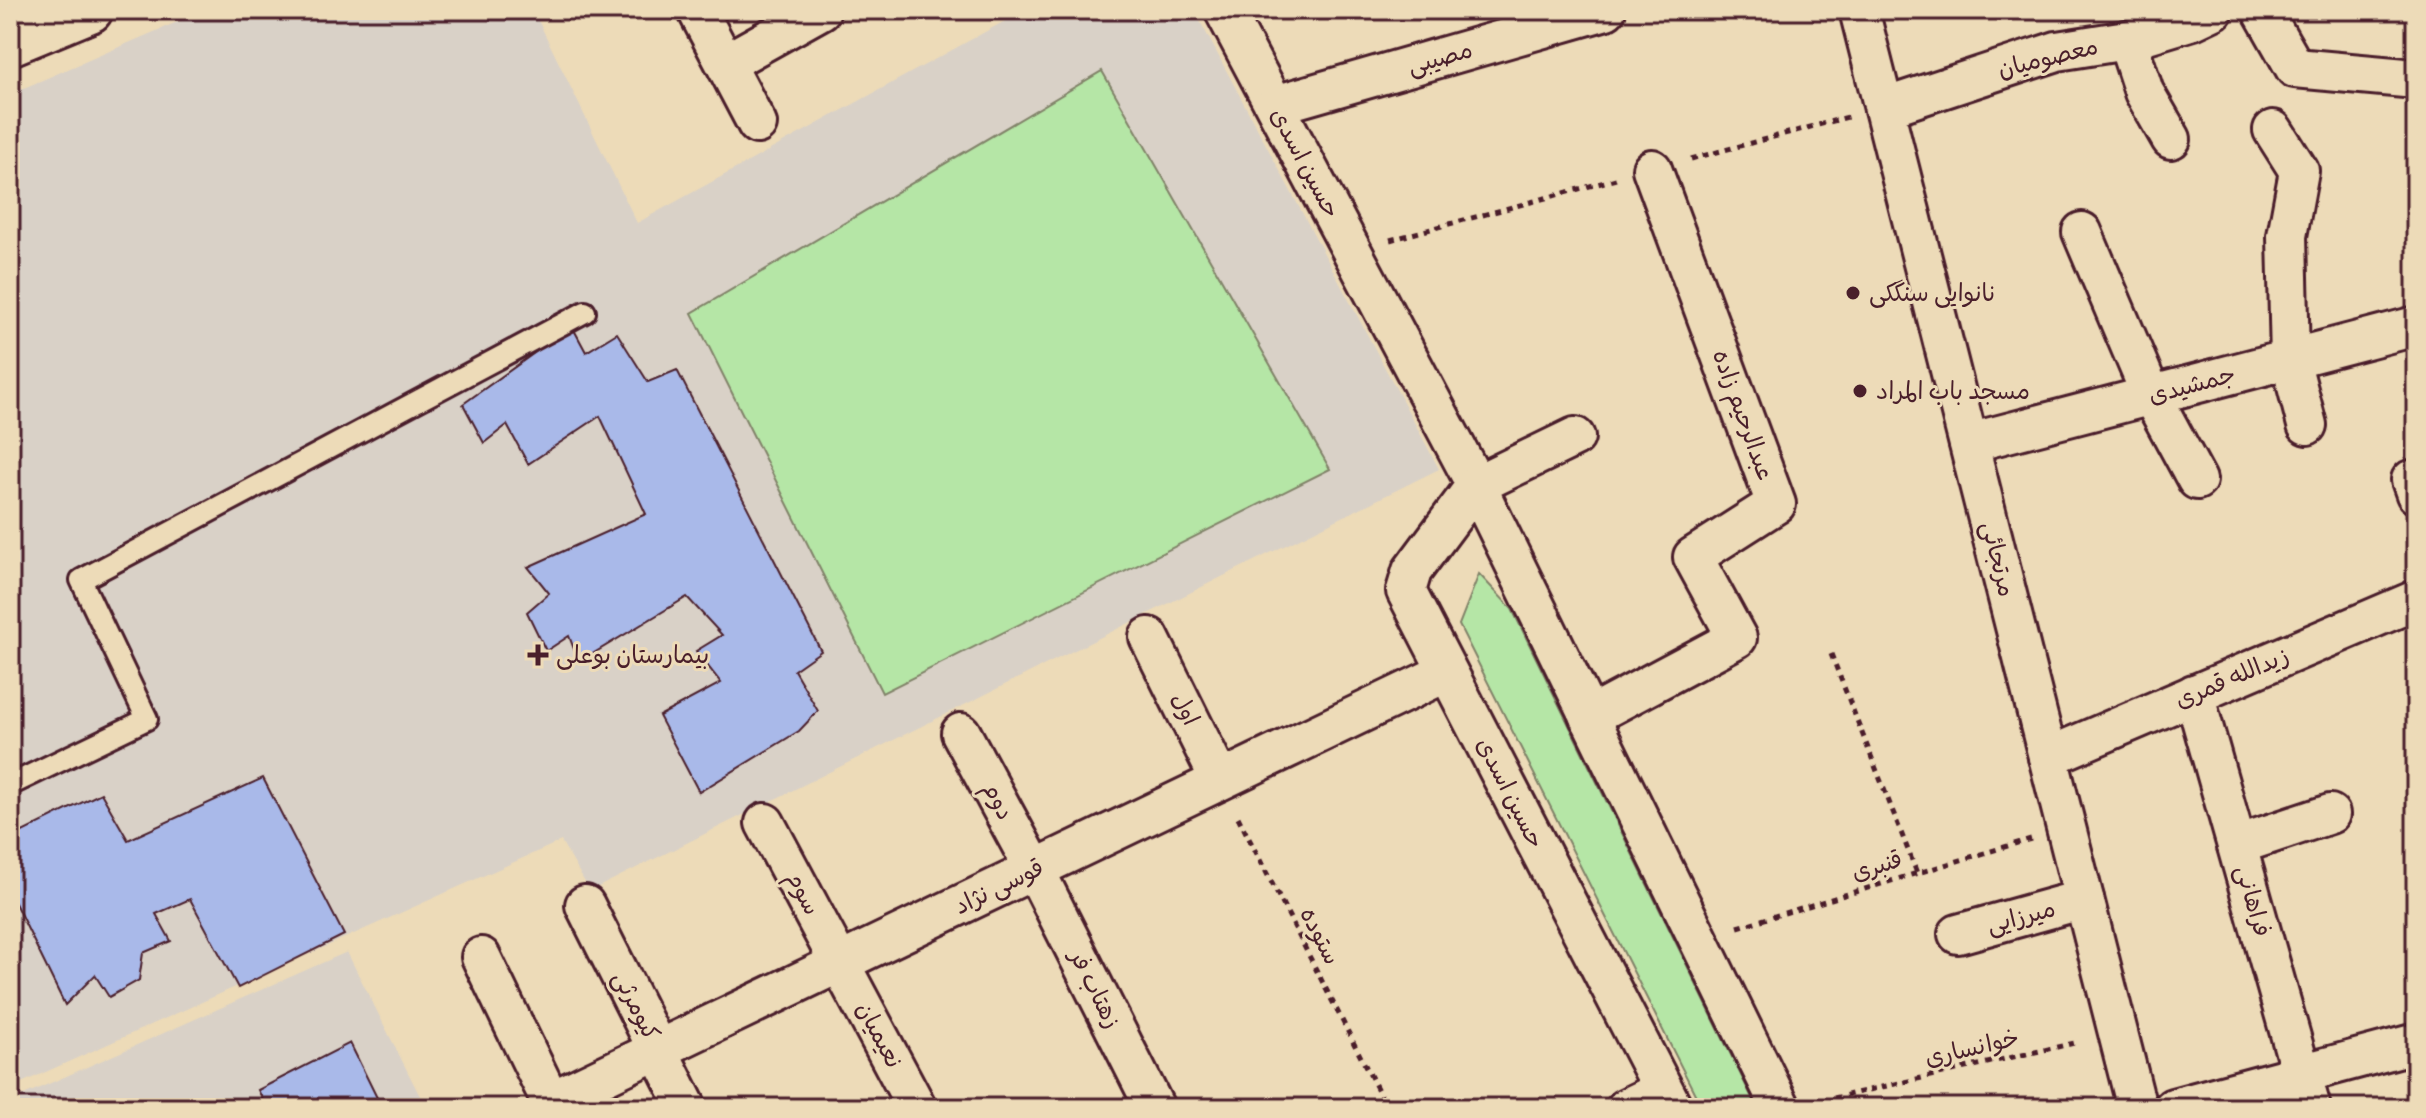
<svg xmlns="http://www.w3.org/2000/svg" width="2426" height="1118" font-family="Pangolin,'Playpen Sans Arabic',sans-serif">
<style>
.built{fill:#d9d1c7}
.green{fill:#b5e6a6;stroke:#808268;stroke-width:2}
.building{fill:#a9b9e9;stroke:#4a1f2b;stroke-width:2}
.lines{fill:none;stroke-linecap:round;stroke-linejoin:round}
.lane-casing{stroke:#4a1f2b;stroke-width:26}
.street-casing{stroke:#4a1f2b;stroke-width:44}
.secondary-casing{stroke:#4a1f2b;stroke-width:50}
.path{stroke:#4a1f2b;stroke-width:5;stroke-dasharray:6 6;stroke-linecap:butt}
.lane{stroke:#eddbb8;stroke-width:20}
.street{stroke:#eddbb8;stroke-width:38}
.secondary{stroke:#eddbb8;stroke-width:44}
.poi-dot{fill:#4a1f2b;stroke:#eddbb8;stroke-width:3}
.labels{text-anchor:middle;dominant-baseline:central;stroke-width:6;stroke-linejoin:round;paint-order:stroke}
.street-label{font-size:24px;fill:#4a1f2b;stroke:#eddbb8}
.poi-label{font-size:24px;fill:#4a1f2b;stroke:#eddbb8;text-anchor:start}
</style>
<rect width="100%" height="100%" fill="#eddbb8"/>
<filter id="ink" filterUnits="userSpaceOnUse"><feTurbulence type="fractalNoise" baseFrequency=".0125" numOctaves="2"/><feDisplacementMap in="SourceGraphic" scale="16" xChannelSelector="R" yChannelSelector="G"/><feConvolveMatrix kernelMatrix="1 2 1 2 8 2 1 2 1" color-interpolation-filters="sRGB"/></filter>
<g filter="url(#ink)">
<g class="built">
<path d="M205 10H533L637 223 1025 10H1194L1439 469 590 891 561 841 10 1088V94Z"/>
<path d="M347 952 426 1108H10V1101Z"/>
</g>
<g class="green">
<path d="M1102 71 1330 469 882 693 692 313Z"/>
<path d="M1479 574 1512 609 1757 1108H1702L1459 625Z"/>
</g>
<g class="building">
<path d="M572 326 586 352 617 333 648 382 677 370 821 651 794 670 818 711 799 731 699 792 659 716 721 683 696 651 722 635 687 597 579 662 569 636 546 651 527 612 549 593 528 567 646 514 600 416 528 464 507 425 484 443 463 404Z"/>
<path d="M263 778 344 935 238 988 190 899 156 914 171 941 143 953 139 980 109 997 95 975 65 1005 10 893V838L101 793 128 840Z"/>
<path d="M350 1043 382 1108H267L258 1090Z"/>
</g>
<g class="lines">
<g class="lane-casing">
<path id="lane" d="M10 785 147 719 81 580 585 312"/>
</g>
<g class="street-casing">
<g id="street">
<path d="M697 10 757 124"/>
<path d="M1224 10 1476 485 1781 1108"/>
<path d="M1859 10 2137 1108"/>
<path d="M2262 10 2295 68 2416 79"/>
<path d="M2127 40 2144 92 2171 139"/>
<path d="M727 66 742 54 821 10"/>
<path d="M1275 105 1606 10"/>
<path d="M1884 108 2057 51 2127 40 2193 20 2214 10"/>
<path d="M2273 130 2299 171 2287 236 2290 359 2307 425"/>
<path d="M2082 232 2151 395 2197 480"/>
<path d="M1575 437 1476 485 1412 571 1406 591 1673 1108"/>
<path d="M1969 443 2416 326"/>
<path d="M2411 480 2416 494"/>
<path d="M1149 637 1220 780"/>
<path d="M2194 694 2311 1108"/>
<path d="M1589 717 1737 638 1693 557 1776 504 1652 169"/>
<path d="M961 733 1035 870 1155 1108"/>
<path d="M2048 757 2416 600"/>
<path d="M765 823 917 1108"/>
<path d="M2237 845 2330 814"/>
<path d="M585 905 687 1108"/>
<path d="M1958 934 2084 899"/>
<path d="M481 957 554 1108"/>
<path d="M551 1101 1447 672"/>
<path d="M1626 1108 1663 1090"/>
<path d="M2173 1108 2416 1043"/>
</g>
</g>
<g class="secondary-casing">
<path id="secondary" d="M10 43 90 10"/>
</g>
<g class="path">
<path d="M1691 159 1848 117"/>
<path d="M1390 240 1616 179"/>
<path d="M1831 654 1917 873"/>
<path d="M1238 817 1387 1108"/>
<path d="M1738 927 2031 839"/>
<path d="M1834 1098 2079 1042"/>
</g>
<use href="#lane" class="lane"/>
<use href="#street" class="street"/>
<use href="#secondary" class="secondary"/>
</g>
</g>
<g class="poi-dot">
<circle cx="1853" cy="293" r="8"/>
<circle cx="1860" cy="391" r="8"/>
<path d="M534 643h8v8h8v8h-8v8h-8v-8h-8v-8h8z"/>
</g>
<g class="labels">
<g class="street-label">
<text transform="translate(1440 58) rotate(-16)">مصیبی</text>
<text transform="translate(2048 58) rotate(-14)">معصومیان</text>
<text transform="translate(1305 163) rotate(62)">حسین اسدی</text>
<text transform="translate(2192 385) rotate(-15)">جمشیدی</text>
<text transform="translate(1743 415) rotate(70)">عبدالرحیم زاده</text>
<text transform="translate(1998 559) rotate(76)">مرتجائی</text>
<text transform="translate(2232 678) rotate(-23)">زیدالله قمری</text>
<text transform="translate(1185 709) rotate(64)">اول</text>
<text transform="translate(1510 793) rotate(63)">حسین اسدی</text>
<text transform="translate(998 801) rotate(62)">دوم</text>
<text transform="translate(1877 866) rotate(-17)">قنبری</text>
<text transform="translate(999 887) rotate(-26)">قوسی نژاد</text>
<text transform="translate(803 893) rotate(62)">سوم</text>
<text transform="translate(2253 901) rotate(74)">فراهانی</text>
<text transform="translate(2021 917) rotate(-15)">میرزایی</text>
<text transform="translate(1320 936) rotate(63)">ستوده</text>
<text transform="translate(1095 989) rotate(63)">زهتاب فر</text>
<text transform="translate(636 1006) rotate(63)">کیومرثی</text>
<text transform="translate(879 1035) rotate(62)">نعیمیان</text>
<text transform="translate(1972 1048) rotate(-13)">خوانساری</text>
</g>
<g class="poi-label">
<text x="1869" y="293">نانوایی سنگکی</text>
<text x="1876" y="391">مسجد باب المراد</text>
<text x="556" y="655">بیمارستان بوعلی</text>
</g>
</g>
<rect width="2426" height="1118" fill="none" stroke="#eddbb8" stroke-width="40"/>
<rect x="20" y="20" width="2386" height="1078" fill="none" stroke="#4a1f2b" stroke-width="3" filter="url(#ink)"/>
</svg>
